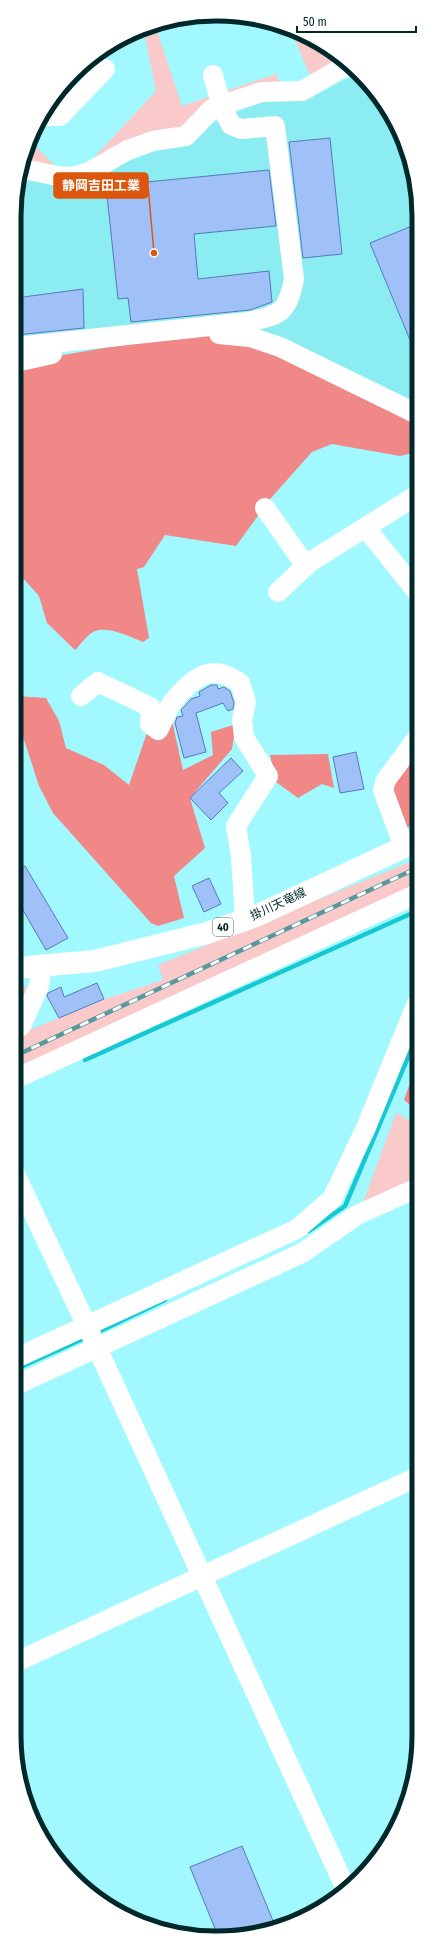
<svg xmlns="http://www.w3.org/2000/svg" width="433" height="1952" font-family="'Fira Sans Condensed','Noto Sans JP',sans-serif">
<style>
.built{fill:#8becf2}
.green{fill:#f9cac9}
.forest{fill:#ef8887}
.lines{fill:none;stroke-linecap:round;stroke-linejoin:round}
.stream{stroke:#16c8d1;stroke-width:4.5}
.building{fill:#a0c1f7;stroke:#557ab9}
.minor{stroke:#fff;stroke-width:20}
.major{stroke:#fff;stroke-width:22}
.rail-casing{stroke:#58999e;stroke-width:4.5}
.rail{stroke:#fff;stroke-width:3;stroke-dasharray:9;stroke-linecap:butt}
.labels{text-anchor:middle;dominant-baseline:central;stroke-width:3;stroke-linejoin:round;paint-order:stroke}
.shield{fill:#fff;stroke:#4c6869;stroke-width:1}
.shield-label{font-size:11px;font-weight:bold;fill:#002729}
.street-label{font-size:12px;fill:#002729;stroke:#fff}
.rim{fill:none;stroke:#002729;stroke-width:5}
.leader{fill:none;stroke:#dc560d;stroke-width:1.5}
.callout-dot{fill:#dc560d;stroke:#fff;stroke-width:1.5}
.callout{fill:#dc560d;stroke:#dc560d;stroke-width:1.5}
.callout-label{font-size:13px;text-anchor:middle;font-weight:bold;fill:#fff}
</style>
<rect width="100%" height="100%" fill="#a1f9ff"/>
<path class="built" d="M359 73 398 127 417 190V411L218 329 16 356V190L20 177 77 187 132 159 156 150 192 144 212 123 262 101 306 100Z"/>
<g class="green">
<path d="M155 25 182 106 276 74 282 87H256L187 135 84 168 156 91 144 31Z"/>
<path d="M291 30 306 35 344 62 309 74Z"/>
<path d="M32 143 56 167 25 162Z"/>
<path d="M417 859V893L15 1074V1036L108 998 163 980 158 965Z"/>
<path d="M39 986 15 1022V987Z"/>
<path d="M396 1113 417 1124V1181L361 1208Z"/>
</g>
<g class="forest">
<path d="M215 334 245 336 417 417V452L400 456 332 444 312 452 271 498 236 546 165 535 144 567 137 569 149 638 143 642C130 637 106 625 93 632 86 636 80 645 75 650L47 623 39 596 15 569 16 363 110 347Z"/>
<path d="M15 696 46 698 59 721 66 748 104 765 129 785 150 724 169 707 183 770 213 755 211 732 236 724 232 749 190 798 205 848 174 876 184 918 158 926 151 923 53 813 39 786 19 724Z"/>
<path d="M417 745V823L394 834 386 794Z"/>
<path d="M328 754 334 788 322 784 298 798 276 782 270 755Z"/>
<path d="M417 1063V1111L404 1100Z"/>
</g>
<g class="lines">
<g class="stream">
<path d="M85 1060 417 911"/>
<path d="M309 1231 345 1206 417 1036"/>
<path d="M96 1333 165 1300"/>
<path d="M14 1370 87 1337"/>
</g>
</g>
<g class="building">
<path d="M330 138 342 254 303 258 289 142Z"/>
<path d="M269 170 276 226 194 234 198 279 269 271 272 302 250 310 131 322 128 298 118 299 106 186Z"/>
<path d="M417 224V357L370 243Z"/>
<path d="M83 289 84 328 16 335V298Z"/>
<path d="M211 685H217L218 689 224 687 230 691 234 703 233 709 228 711 223 703 196 713 206 752 184 758 175 723 177 717 183 716 181 710 191 699 200 696 199 692Z"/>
<path d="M356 752 364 789 340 793 333 757Z"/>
<path d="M231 758 243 771 219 793 228 803 211 820 190 798Z"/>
<path d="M25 866 68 938 46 950 20 905 15 908V872Z"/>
<path d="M209 878 221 904 204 912 192 886Z"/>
<path d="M97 983 104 999 59 1018 47 996 48 993 61 987 64 997Z"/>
<path d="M242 1846 276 1928 269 1931 218 1936 190 1867Z"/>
</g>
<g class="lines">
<g class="minor">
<path d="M41 116H60L105 69"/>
<path d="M23 169 58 176 72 177 89 172 128 150 153 141 186 136 211 110 221 105 262 92 302 91 340 69 350 66"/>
<path d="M219 334 250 337 280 347 417 414"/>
<path d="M16 347 247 322C280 315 287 314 294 279L275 126 241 129 231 125 221 105 213 75"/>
<path d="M16 362 52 354"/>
<path d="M265 508 306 566"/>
<path d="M366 528 417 592"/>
<path d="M278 592 310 562 417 495"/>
<path d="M81 696 98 682 150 707V724L158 730C162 723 165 715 169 708 176 695 199 672 214 673 224 673 232 678 240 683L246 702 242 720 244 737 268 776 236 826 241 856 245 919"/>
<path d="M404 847 383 790 386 780 417 738"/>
<path d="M15 1029 21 1026 39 986 41 967"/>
<path d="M15 1079 417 894"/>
<path d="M15 1174 95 1343 346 1889"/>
<path d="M14 1359 297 1229 332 1199 365 1130 417 1003"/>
<path d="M14 1386 302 1253 357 1215 417 1188"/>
<path d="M14 1663 417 1477"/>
</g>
<path class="major" d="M15 968 95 961 207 933 256 916 417 841"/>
<g class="rail-casing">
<path id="rail" d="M15 1056 417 868"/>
</g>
<use href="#rail" class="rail"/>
</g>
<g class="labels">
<rect class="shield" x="213" y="918" width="20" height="18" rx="3"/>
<g class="shield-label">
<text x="223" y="927">40</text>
</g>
<g class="street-label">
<text transform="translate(278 904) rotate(-25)">掛川天竜線</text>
</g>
</g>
<path d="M0 0H433V1952H0ZM216 21H217A195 195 0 0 1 412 216V1736A195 195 0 0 1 217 1931H216A195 195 0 0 1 21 1736V216A195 195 0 0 1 216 21Z" fill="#fff" fill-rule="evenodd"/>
<path class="rim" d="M216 21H217A195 195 0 0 1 412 216V1736A195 195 0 0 1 217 1931H216A195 195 0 0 1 21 1736V216A195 195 0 0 1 216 21Z"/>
<path class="leader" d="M154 253L148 186"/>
<circle class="callout-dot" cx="154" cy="253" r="4"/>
<rect class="callout" x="54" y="173" width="94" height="25" rx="4"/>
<g class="callout-label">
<text x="101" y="190">静岡吉田工業</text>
</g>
<path d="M297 26v6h119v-6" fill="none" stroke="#002729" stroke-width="2"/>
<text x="303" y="26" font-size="12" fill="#002729" stroke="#ffffff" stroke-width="3" paint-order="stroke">50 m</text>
</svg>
